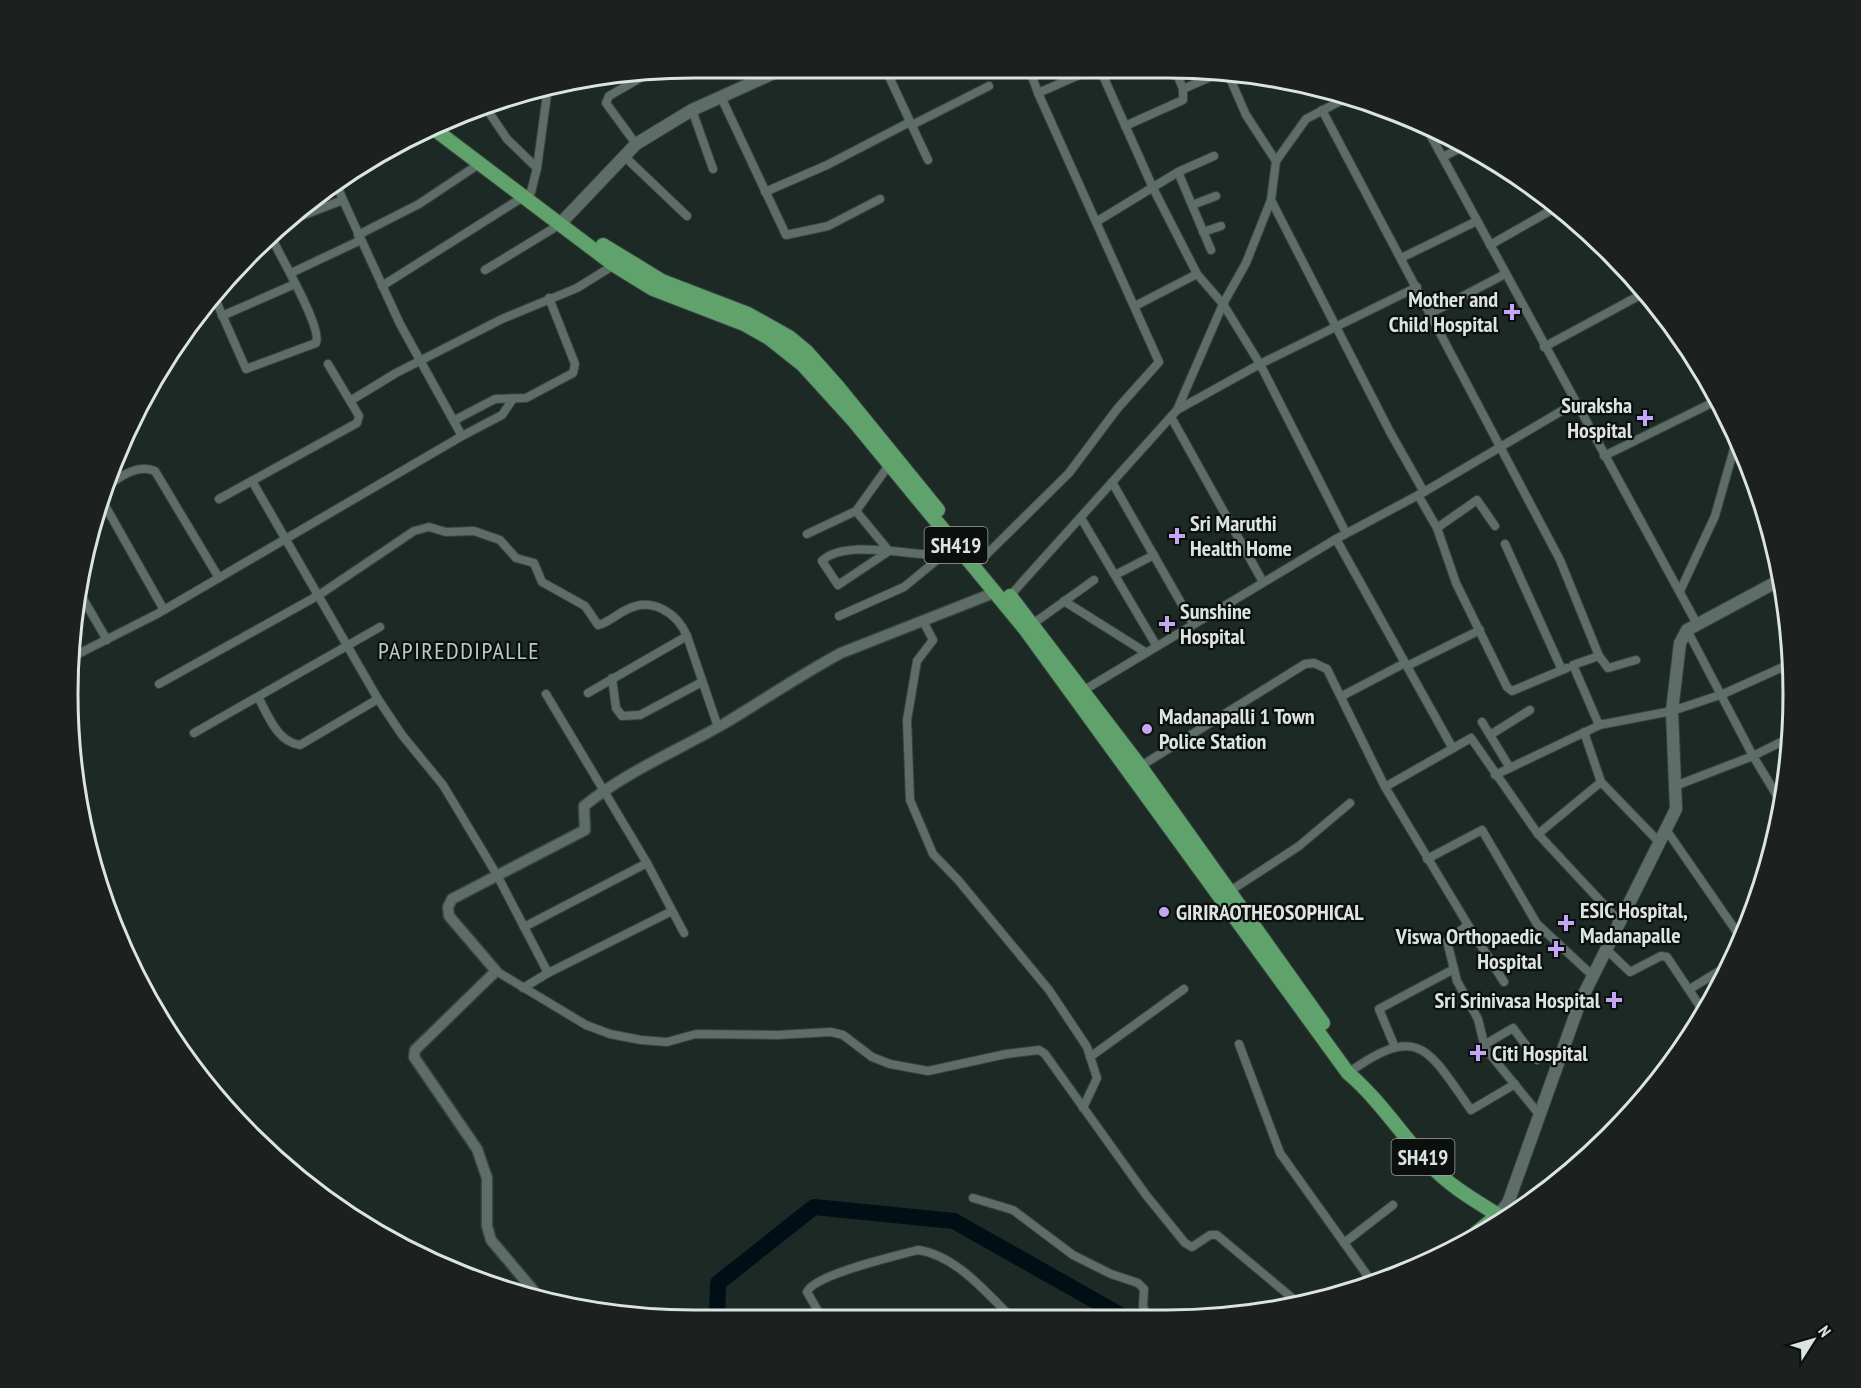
<svg xmlns="http://www.w3.org/2000/svg" width="1861" height="1388" font-family="'PT Sans Narrow',sans-serif">
<style>
.lines{fill:none;stroke-linecap:round;stroke-linejoin:round}
.river{stroke:#000e16;stroke-width:16}
.minor-casing{stroke:#394441;stroke-width:10}
.tertiary-casing{stroke:#394441;stroke-width:13}
.secondary-casing{stroke:#394441;stroke-width:14}
.primary-casing{stroke:#394441;stroke-width:16}
.minor{stroke:#5f6d68;stroke-width:8}
.tertiary{stroke:#5f6d68;stroke-width:10}
.secondary{stroke:#5f6d68;stroke-width:12}
.primary{stroke:#60a26c;stroke-width:14}
.poi-dot{fill:#c3a7f2;stroke:#0b100e;stroke-width:2}
.labels{text-anchor:middle;dominant-baseline:central;stroke-width:4.5;stroke-linejoin:round;paint-order:stroke}
.shield{fill:#0b100e;stroke:#9da4a2;stroke-width:1.5}
.shield-label{font-size:21px;font-weight:bold;fill:#dce4e1}
.poi-label{font-size:22px;font-weight:bold;fill:#dce4e1;stroke:#0b100e;text-anchor:start}
.neighbourhood-label{font-size:24px;letter-spacing:1.5px;fill:#bbcbc6;stroke:#0b100e}
.rim{fill:none;stroke:#dce4e1;stroke-width:3}
</style>
<rect width="100%" height="100%" fill="#1c2925"/>
<g class="lines">
<path class="river" d="M717 1319 718 1283 814 1207 954 1221 1122 1316"/>
<g class="minor-casing">
<g id="minor">
<path d="M885 68 928 160"/>
<path d="M1100 69 1153 188 1197 274 1223 304 1260 364 1346 533"/>
<path d="M1229 76 1246 115 1276 161"/>
<path d="M1183 89 1215 75 1234 73"/>
<path d="M1038 93 1093 69"/>
<path d="M721 97 786 235 828 226 880 199"/>
<path d="M486 108 507 139 537 168"/>
<path d="M692 110 713 169"/>
<path d="M1322 110 1560 560 1599 656"/>
<path d="M912 125 989 86"/>
<path d="M1425 125 1697 624"/>
<path d="M1125 126 1183 100V89L1175 69"/>
<path d="M636 144 606 103 609 96 649 73"/>
<path d="M623 155 687 216"/>
<path d="M1443 157 1464 146"/>
<path d="M1178 172 1211 250"/>
<path d="M337 185 343 200"/>
<path d="M765 192 827 165 910 122"/>
<path d="M1271 200 1390 432 1424 492"/>
<path d="M1192 205 1216 196"/>
<path d="M1096 222 1178 172 1214 156"/>
<path d="M1203 232 1221 226"/>
<path d="M358 235 419 204 479 164"/>
<path d="M1490 245 1557 207"/>
<path d="M1401 258 1477 221"/>
<path d="M485 270 559 225"/>
<path d="M291 273 361 240"/>
<path d="M382 286 531 192 537 168 548 87"/>
<path d="M213 294 246 369 316 343C323 328 279 255 271 236"/>
<path d="M1135 306 1197 274"/>
<path d="M1431 313 1505 274"/>
<path d="M222 316 295 284"/>
<path d="M1544 347 1646 292"/>
<path d="M350 401 396 373 502 319 577 288 614 265"/>
<path d="M1177 410 1260 364 1417 287"/>
<path d="M1171 417 1263 582"/>
<path d="M455 420 495 399 526 398 573 373 575 364 549 298"/>
<path d="M462 436 502 415 513 399"/>
<path d="M1604 456 1718 400"/>
<path d="M252 481 378 699 402 735 443 785 497 875 548 973 523 988"/>
<path d="M1112 482 1193 624"/>
<path d="M109 485C122 475 139 464 155 471L219 578"/>
<path d="M1418 495 1437 528 1456 583 1507 687 1512 691 1562 670"/>
<path d="M219 499 357 423 359 416 328 364"/>
<path d="M103 502 164 610"/>
<path d="M856 511 889 551 838 585 822 561C843 539 909 555 937 555 945 555 953 552 960 550"/>
<path d="M1081 518 1156 645"/>
<path d="M1437 528 1477 500 1495 526"/>
<path d="M807 534 856 511 889 465"/>
<path d="M1336 539 1452 747"/>
<path d="M1505 544 1562 670 1567 668"/>
<path d="M980 561 1069 473 1117 409 1159 362 1038 93 1029 68"/>
<path d="M1115 575 1154 555"/>
<path d="M78 590 107 640"/>
<path d="M1680 591 1715 516 1737 438"/>
<path d="M1008 598 1177 410 1223 304 1246 263 1271 200 1276 161 1306 119 1350 96"/>
<path d="M1064 601 1145 652"/>
<path d="M839 616 904 587 943 555"/>
<path d="M923 621 933 640 917 661 907 720 910 800 933 854 958 880 1049 990 1087 1047 1097 1078 1083 1108"/>
<path d="M1034 623 1094 580"/>
<path d="M1687 630 1753 756 1782 804"/>
<path d="M74 656 157 614 462 436 400 324 343 200 291 220"/>
<path d="M1636 660 1608 668 1599 656 1573 665 1599 725 1672 711 1723 694 1792 663"/>
<path d="M1407 666 1480 630"/>
<path d="M612 678 616 708 622 716 640 715 702 682"/>
<path d="M159 684 319 595 414 531 429 527 446 532 474 531 500 540 516 558 534 563 542 582 585 606 598 625C608 623 617 614 626 610 652 596 677 613 687 636L718 727"/>
<path d="M1081 692 1336 539 1424 492 1575 403"/>
<path d="M588 693 687 636"/>
<path d="M546 694 647 863 684 933"/>
<path d="M1342 696 1405 663"/>
<path d="M258 697C268 715 277 742 300 745L378 699"/>
<path d="M1482 722 1510 768"/>
<path d="M1584 732 1601 782"/>
<path d="M194 733 380 627"/>
<path d="M1490 735 1530 710"/>
<path d="M1136 769 1305 664 1314 663 1327 669 1385 787 1468 925 1447 941 1457 981 1478 1019 1485 1048 1538 1113"/>
<path d="M1495 775 1602 724"/>
<path d="M1675 786 1753 756 1789 738"/>
<path d="M1385 787 1471 738 1538 834 1620 922"/>
<path d="M1667 831 1741 938"/>
<path d="M1538 834 1601 782 1660 843"/>
<path d="M1427 859 1482 830 1537 924 1593 976"/>
<path d="M1230 891 1299 846 1350 803"/>
<path d="M1468 925 1504 982"/>
<path d="M524 927 647 863"/>
<path d="M1607 950 1630 972 1661 956 1667 957 1705 1014"/>
<path d="M496 971 586 1025 610 1034 641 1040 667 1042 696 1034 777 1035 831 1032 843 1035 872 1057 890 1064 928 1071 1006 1054 1039 1050 1045 1054 1146 1195 1185 1243 1192 1247 1210 1235H1217L1297 1302"/>
<path d="M548 973 672 911"/>
<path d="M1690 989 1729 965"/>
<path d="M1239 1044 1280 1153 1372 1282"/>
<path d="M1394 1045 1379 1009 1454 969"/>
<path d="M1484 1045 1513 1028 1537 1060"/>
<path d="M1090 1057 1184 989"/>
<path d="M1348 1073C1419 1022 1428 1049 1471 1110L1515 1084"/>
<path d="M973 1198 1013 1210 1073 1255 1111 1274 1138 1283 1144 1289 1143 1306 1147 1316"/>
<path d="M1344 1243 1393 1205"/>
<path d="M822 1318 807 1292C815 1274 896 1256 918 1250 955 1255 986 1292 1011 1317"/>
</g>
</g>
<g class="tertiary-casing">
<path id="tertiary" d="M539 1297 491 1240 487 1226V1178L477 1149 414 1057 415 1050 496 971 449 916 448 907 452 899 585 830 584 806C627 771 679 750 727 722 765 699 802 674 841 653L996 592"/>
</g>
<g class="secondary-casing">
<g id="secondary">
<path d="M559 225 636 144 692 110 785 68"/>
<path d="M1498 1215 1508 1203 1580 1002 1676 809 1672 711 1680 643 1687 630 1780 580"/>
</g>
</g>
<g class="primary-casing">
<g id="primary">
<path d="M434 129 614 265 653 289 744 324 769 338 803 365 853 420 1025 629 1348 1073C1380 1100 1402 1136 1431 1166 1450 1186 1474 1200 1498 1215L1476 1233"/>
<path d="M603 245 662 281 748 314 789 337 807 352 838 387 938 510"/>
<path d="M1010 596 1140 766 1323 1023"/>
</g>
</g>
<use href="#minor" class="minor"/>
<use href="#tertiary" class="tertiary"/>
<use href="#secondary" class="secondary"/>
<use href="#primary" class="primary"/>
</g>
<g class="poi-dot">
<path d="M1509 303h6v6h6v6h-6v6h-6v-6h-6v-6h6z"/>
<path d="M1642 409h6v6h6v6h-6v6h-6v-6h-6v-6h6z"/>
<path d="M1174 527h6v6h6v6h-6v6h-6v-6h-6v-6h6z"/>
<path d="M1164 615h6v6h6v6h-6v6h-6v-6h-6v-6h6z"/>
<circle cx="1147" cy="729" r="6"/>
<circle cx="1164" cy="912" r="6"/>
<path d="M1563 914h6v6h6v6h-6v6h-6v-6h-6v-6h6z"/>
<path d="M1553 940h6v6h6v6h-6v6h-6v-6h-6v-6h6z"/>
<path d="M1611 991h6v6h6v6h-6v6h-6v-6h-6v-6h6z"/>
<path d="M1475 1044h6v6h6v6h-6v6h-6v-6h-6v-6h6z"/>
</g>
<g class="labels">
<g class="shield">
<rect x="924.5" y="527" width="63" height="36" rx="4.5"/>
<rect x="1391.5" y="1139" width="63" height="36" rx="4.5"/>
</g>
<g class="shield-label">
<text x="956" y="545">SH419</text>
<text x="1423" y="1157">SH419</text>
</g>
<g class="poi-label">
<text x="1498" y="299" text-anchor="end">Mother and<tspan x="1498" dy="25">Child Hospital</tspan></text>
<text x="1632" y="405" text-anchor="end">Suraksha<tspan x="1632" dy="25">Hospital</tspan></text>
<text x="1190" y="523">Sri Maruthi<tspan x="1190" dy="25">Health Home</tspan></text>
<text x="1180" y="611">Sunshine<tspan x="1180" dy="25">Hospital</tspan></text>
<text x="1159" y="716">Madanapalli 1 Town<tspan x="1159" dy="25">Police Station</tspan></text>
<text x="1580" y="910">ESIC Hospital,<tspan x="1580" dy="25">Madanapalle</tspan></text>
<text x="1176" y="912">GIRIRAOTHEOSOPHICAL</text>
<text x="1542" y="936" text-anchor="end">Viswa Orthopaedic<tspan x="1542" dy="25">Hospital</tspan></text>
<text x="1600" y="1000" text-anchor="end">Sri Srinivasa Hospital</text>
<text x="1492" y="1053">Citi Hospital</text>
</g>
<g class="neighbourhood-label">
<text x="459" y="650">PAPIREDDIPALLE</text>
</g>
</g>
<path d="M0 0H1861V1388H0ZM694 78H1167A616 616 0 0 1 1783 694V694A616 616 0 0 1 1167 1310H694A616 616 0 0 1 78 694V694A616 616 0 0 1 694 78Z" fill="#1c211f" fill-rule="evenodd"/>
<path class="rim" d="M694 78H1167A616 616 0 0 1 1783 694V694A616 616 0 0 1 1167 1310H694A616 616 0 0 1 78 694V694A616 616 0 0 1 694 78Z"/>
<g transform="translate(1813 1340) rotate(53)" stroke="#0b100e" stroke-width="4.5" paint-order="stroke">
<path d="M0-4.5L10 22L0 15L-10 22Z" fill="#dce4e1"/>
<text y="-9" font-size="16" font-weight="bold" text-anchor="middle" fill="#dce4e1">N</text>
</g>
</svg>
